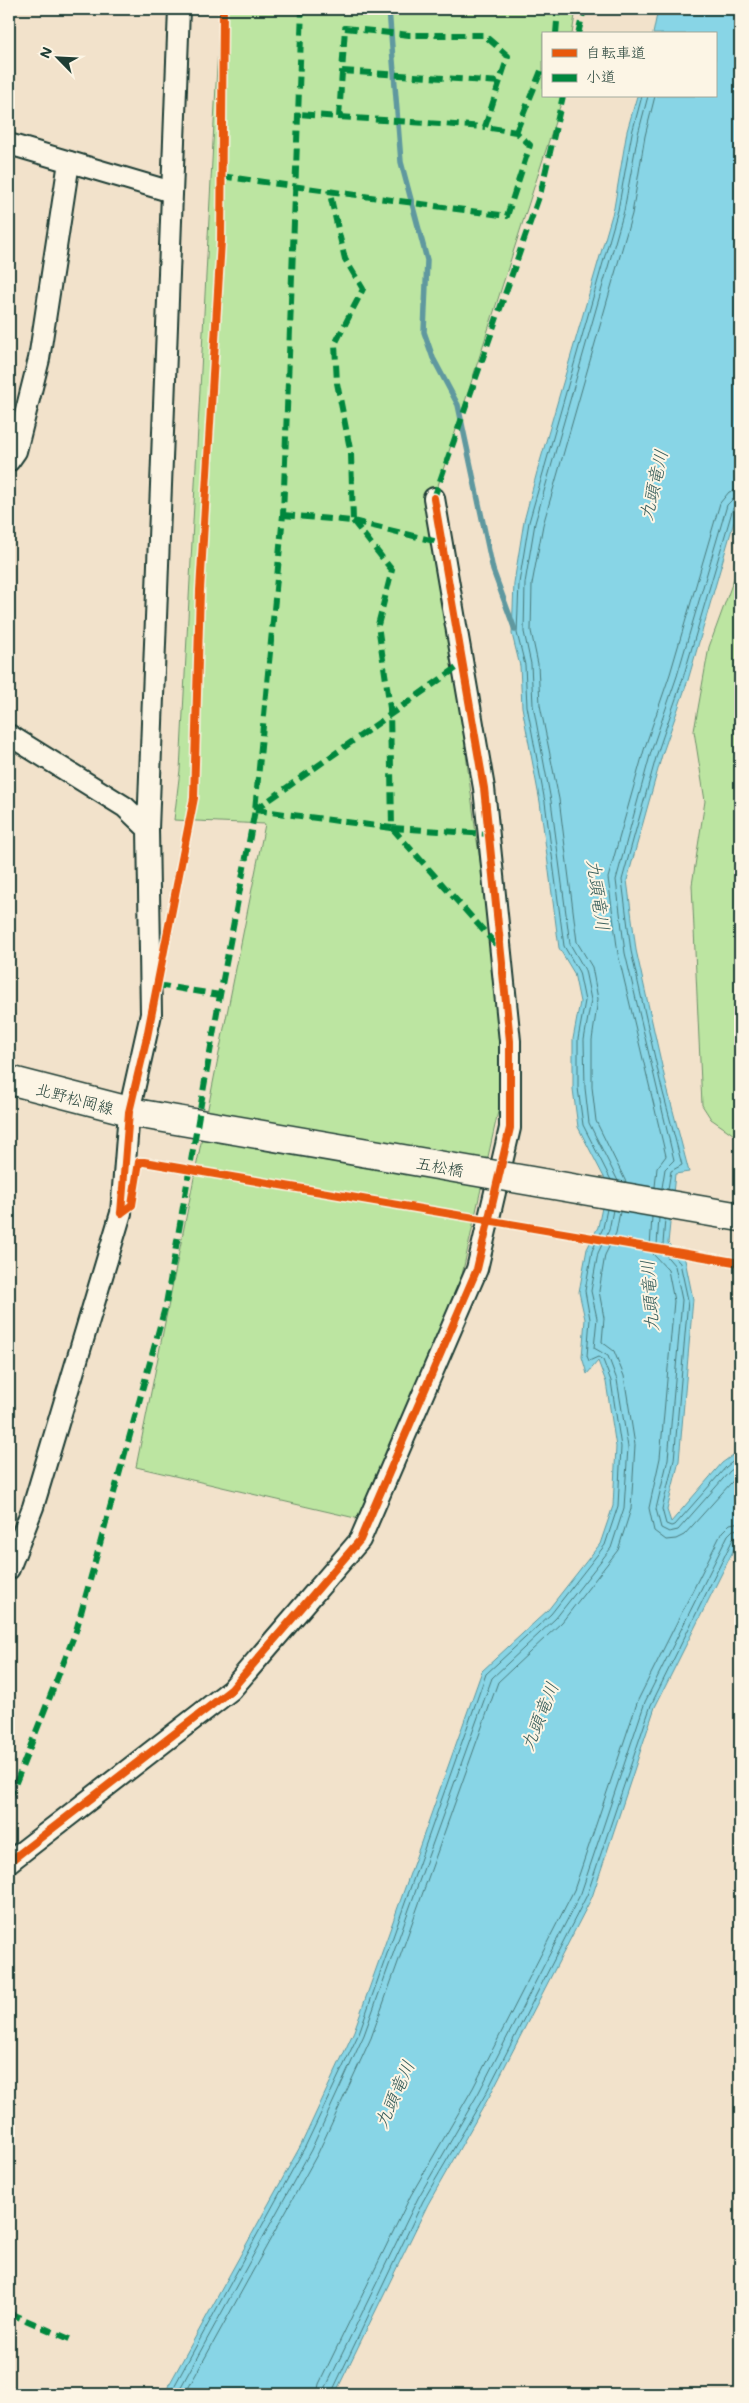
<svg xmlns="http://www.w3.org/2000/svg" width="749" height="2403" font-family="Mali,'Klee One',sans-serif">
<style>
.green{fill:#bce5a1;stroke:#6e916a}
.water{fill:#88d5e6;stroke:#5e989f}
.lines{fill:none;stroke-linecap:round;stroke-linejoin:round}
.shore{stroke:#497a7b;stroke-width:1}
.stream{stroke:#5e989f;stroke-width:5.5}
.street-casing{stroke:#1f3d34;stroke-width:24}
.secondary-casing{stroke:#1f3d34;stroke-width:31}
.street{stroke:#fcf5e5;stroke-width:20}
.secondary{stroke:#fcf5e5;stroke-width:28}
.secondary-bridge-casing{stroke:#1f3d34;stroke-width:31;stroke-linecap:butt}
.secondary-bridge{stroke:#fcf5e5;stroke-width:28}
.quiet{stroke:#00873e;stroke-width:6;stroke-dasharray:12 6;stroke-linecap:butt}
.cycleway-casing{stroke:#fcf5e5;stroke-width:11}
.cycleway{stroke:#e8590c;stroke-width:8}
.labels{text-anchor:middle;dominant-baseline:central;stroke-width:4;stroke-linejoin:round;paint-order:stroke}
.street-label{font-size:16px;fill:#1f3d34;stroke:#fcf5e5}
.water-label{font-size:18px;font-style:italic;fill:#345b58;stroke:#fcf5e5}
</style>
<rect width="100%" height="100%" fill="#f2e2cb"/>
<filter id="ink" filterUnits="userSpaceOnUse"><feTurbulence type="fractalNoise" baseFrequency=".02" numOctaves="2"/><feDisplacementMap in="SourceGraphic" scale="10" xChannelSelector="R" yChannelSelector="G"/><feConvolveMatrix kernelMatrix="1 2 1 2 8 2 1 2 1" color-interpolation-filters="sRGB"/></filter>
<g filter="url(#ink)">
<g class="green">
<path d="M220 9H576L572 34H543V96L563 97 434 498 476 834 510 1057 462 1275 368 1521 136 1467 265 824 174 820 180 770Z"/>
<path d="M740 562V1139L711 1119 702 1105 692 885 705 801 694 731 709 647Z"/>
</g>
<path class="water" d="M658 9H740V501L688 680 662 755 627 880 636 950 666 1084 689 1172 675 1174 668 1243 685 1260 693 1299 679 1461 667 1510 671 1522 722 1463 740 1450V1537L655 1707 592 1897 489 2097 428 2204 335 2394H164L301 2145 354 2031 482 1671 548 1610 600 1544 613 1506 616 1447 606 1382 598 1361 587 1374 582 1357 585 1319 579 1292 587 1249 598 1227 607 1183 578 1127 573 1089V1039L580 1002 574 973 559 948 540 802 522 707 520 666 512 634 514 583 524 521 537 472 614 208 627 131 637 96H715V34H653Z"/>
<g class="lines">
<g class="shore">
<path d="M611 1180 583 1125 578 1088V1039L585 1001 579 972 564 946 545 802 527 706 525 665 517 633 519 583 529 522 618 210 632 133 642 96"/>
<path d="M618 1181 589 1123 585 1088 584 1040 591 1000 585 970 570 944 551 801 533 705 531 664 524 632 525 583 535 523 624 211 638 134 648 96"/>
<path d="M626 1182 596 1121 592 1087V1040L598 999 592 967 577 942 559 799 540 705 538 664 531 631 532 584 543 525 632 214 645 136 655 96"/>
<path d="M655 1187 657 1168 666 1156 618 954 608 878 644 750 670 674 720 503 729 492 740 489"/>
<path d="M662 1188 665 1169 674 1160 625 953 616 880 651 752 677 676 727 505 733 499 740 497"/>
<path d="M668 1189 671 1171 682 1165 661 1085 631 951 622 880 657 754 683 678 733 508 740 503"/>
<path d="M652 1217 650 1247 653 1254 668 1270 674 1301 660 1458 649 1508 654 1531 666 1540 676 1539 684 1535 740 1473"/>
<path d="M659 1218 657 1245 675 1266 682 1300 668 1459 656 1509 661 1528 669 1532 678 1530 730 1471 740 1464"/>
<path d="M665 1219 663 1244 680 1263 688 1300 674 1460 662 1509 666 1524 671 1526 675 1525 726 1467 740 1456"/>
<path d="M170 2394 305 2147 359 2033 486 1674 551 1614 605 1545 618 1506 621 1447 611 1381 603 1360 598 1357 589 1361 587 1356 590 1319 585 1291 592 1251 603 1228 607 1209"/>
<path d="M177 2394 311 2150 364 2035 492 1678 556 1618 611 1548 624 1508 628 1447 617 1380 608 1356 594 1348 597 1318 591 1291 598 1253 609 1230 613 1210"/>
<path d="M185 2394 318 2153 371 2038 498 1682 562 1622 618 1550 631 1509 635 1445 624 1376 614 1351 602 1342 604 1318 599 1291 605 1255 616 1233 620 1212"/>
<path d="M317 2394 319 2384 411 2195 473 2088 574 1890 638 1700 722 1532 730 1524 740 1522"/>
<path d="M325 2394 326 2387 418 2198 479 2092 581 1893 645 1702 728 1535 733 1530 740 1529"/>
<path d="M331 2394 423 2201 485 2095 587 1895 651 1705 733 1539 740 1535"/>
</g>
<path class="stream" d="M389 9 401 162 427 260 424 332 433 358 458 405 493 570 515 630"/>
<g class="street-casing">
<g id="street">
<path d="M9 144 172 192"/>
<path d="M9 461 16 451 39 359 69 162"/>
<path d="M9 735 125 807 148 829 151 1014 129 1112 121 1213 33 1507 9 1569"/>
<path d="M148 829 179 9"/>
<path d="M9 1862 231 1690 360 1540 477 1269 510 1128V1041L484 788 434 498"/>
</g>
</g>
<g class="secondary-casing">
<path id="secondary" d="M9 1080 141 1114"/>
</g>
<use href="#street" class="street"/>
<use href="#secondary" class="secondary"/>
<g class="secondary-bridge-casing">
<path id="secondary-bridge" d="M141 1114 740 1217"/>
</g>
<use href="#secondary-bridge" class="secondary-bridge"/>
<g class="quiet">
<path d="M556 34 558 9"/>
<path d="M578 34 584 9"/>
<path d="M342 71 500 82"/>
<path d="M339 117 485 127"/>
<path d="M516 132 543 66"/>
<path d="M221 176 507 216 530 145 516 132 485 127 508 56 484 35H409L345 28 339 117 298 114"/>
<path d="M434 498 541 191 563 96"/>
<path d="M283 515 353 521 351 454 337 383 335 344 363 289 345 259 329 190"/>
<path d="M353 521 442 543"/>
<path d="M255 810 392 828 390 708 378 625 392 570 353 521"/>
<path d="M255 810 462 664"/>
<path d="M392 828 500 949"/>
<path d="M392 828 489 834"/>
<path d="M157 985 220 995"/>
<path d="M9 1800 76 1631 166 1304 220 995 255 810 283 515 302 9"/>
<path d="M9 2313 72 2340"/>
</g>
<g class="cycleway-casing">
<g id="cycleway">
<path d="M121 1213 129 1112 147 1037 194 798 200 590 221 241 223 9"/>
<path d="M121 1213 132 1205 139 1162H144L740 1263"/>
<path d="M9 1862 231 1690 360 1540 477 1269 510 1128V1041L484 788 434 498"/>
</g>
</g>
<use href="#cycleway" class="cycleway"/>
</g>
</g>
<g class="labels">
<g class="street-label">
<text transform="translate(75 1098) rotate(15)">北野松岡線</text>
<text transform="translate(440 1166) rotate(10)">五松橋</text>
</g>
<g class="water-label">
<text transform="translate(653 485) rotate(-77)">九頭竜川</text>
<text transform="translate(599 895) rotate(82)">九頭竜川</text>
<text transform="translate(649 1296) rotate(-94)">九頭竜川</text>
<text transform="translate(539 1716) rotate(-68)">九頭竜川</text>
<text transform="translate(394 2094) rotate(-66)">九頭竜川</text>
</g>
</g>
<rect width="749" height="2403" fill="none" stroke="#fcf5e5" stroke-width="30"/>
<rect x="15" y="15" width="719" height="2373" fill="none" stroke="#1f3d34" stroke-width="2" filter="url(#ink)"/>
<rect x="542" y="32" width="175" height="65" fill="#fcf5e5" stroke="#a4ab9e"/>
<rect x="552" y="49" width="25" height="8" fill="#e8590c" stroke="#a4ab9e"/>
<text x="586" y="58" font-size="15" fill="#1f3d34">自転車道</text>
<rect x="552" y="74" width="25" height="8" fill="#00873e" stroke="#a4ab9e"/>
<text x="586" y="82" font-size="15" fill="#1f3d34">小道</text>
<g transform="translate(58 58) rotate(294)" stroke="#fcf5e5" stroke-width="4" paint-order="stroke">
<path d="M0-4L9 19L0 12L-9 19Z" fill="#1f3d34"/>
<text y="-8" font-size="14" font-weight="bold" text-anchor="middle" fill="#1f3d34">N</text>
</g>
</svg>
